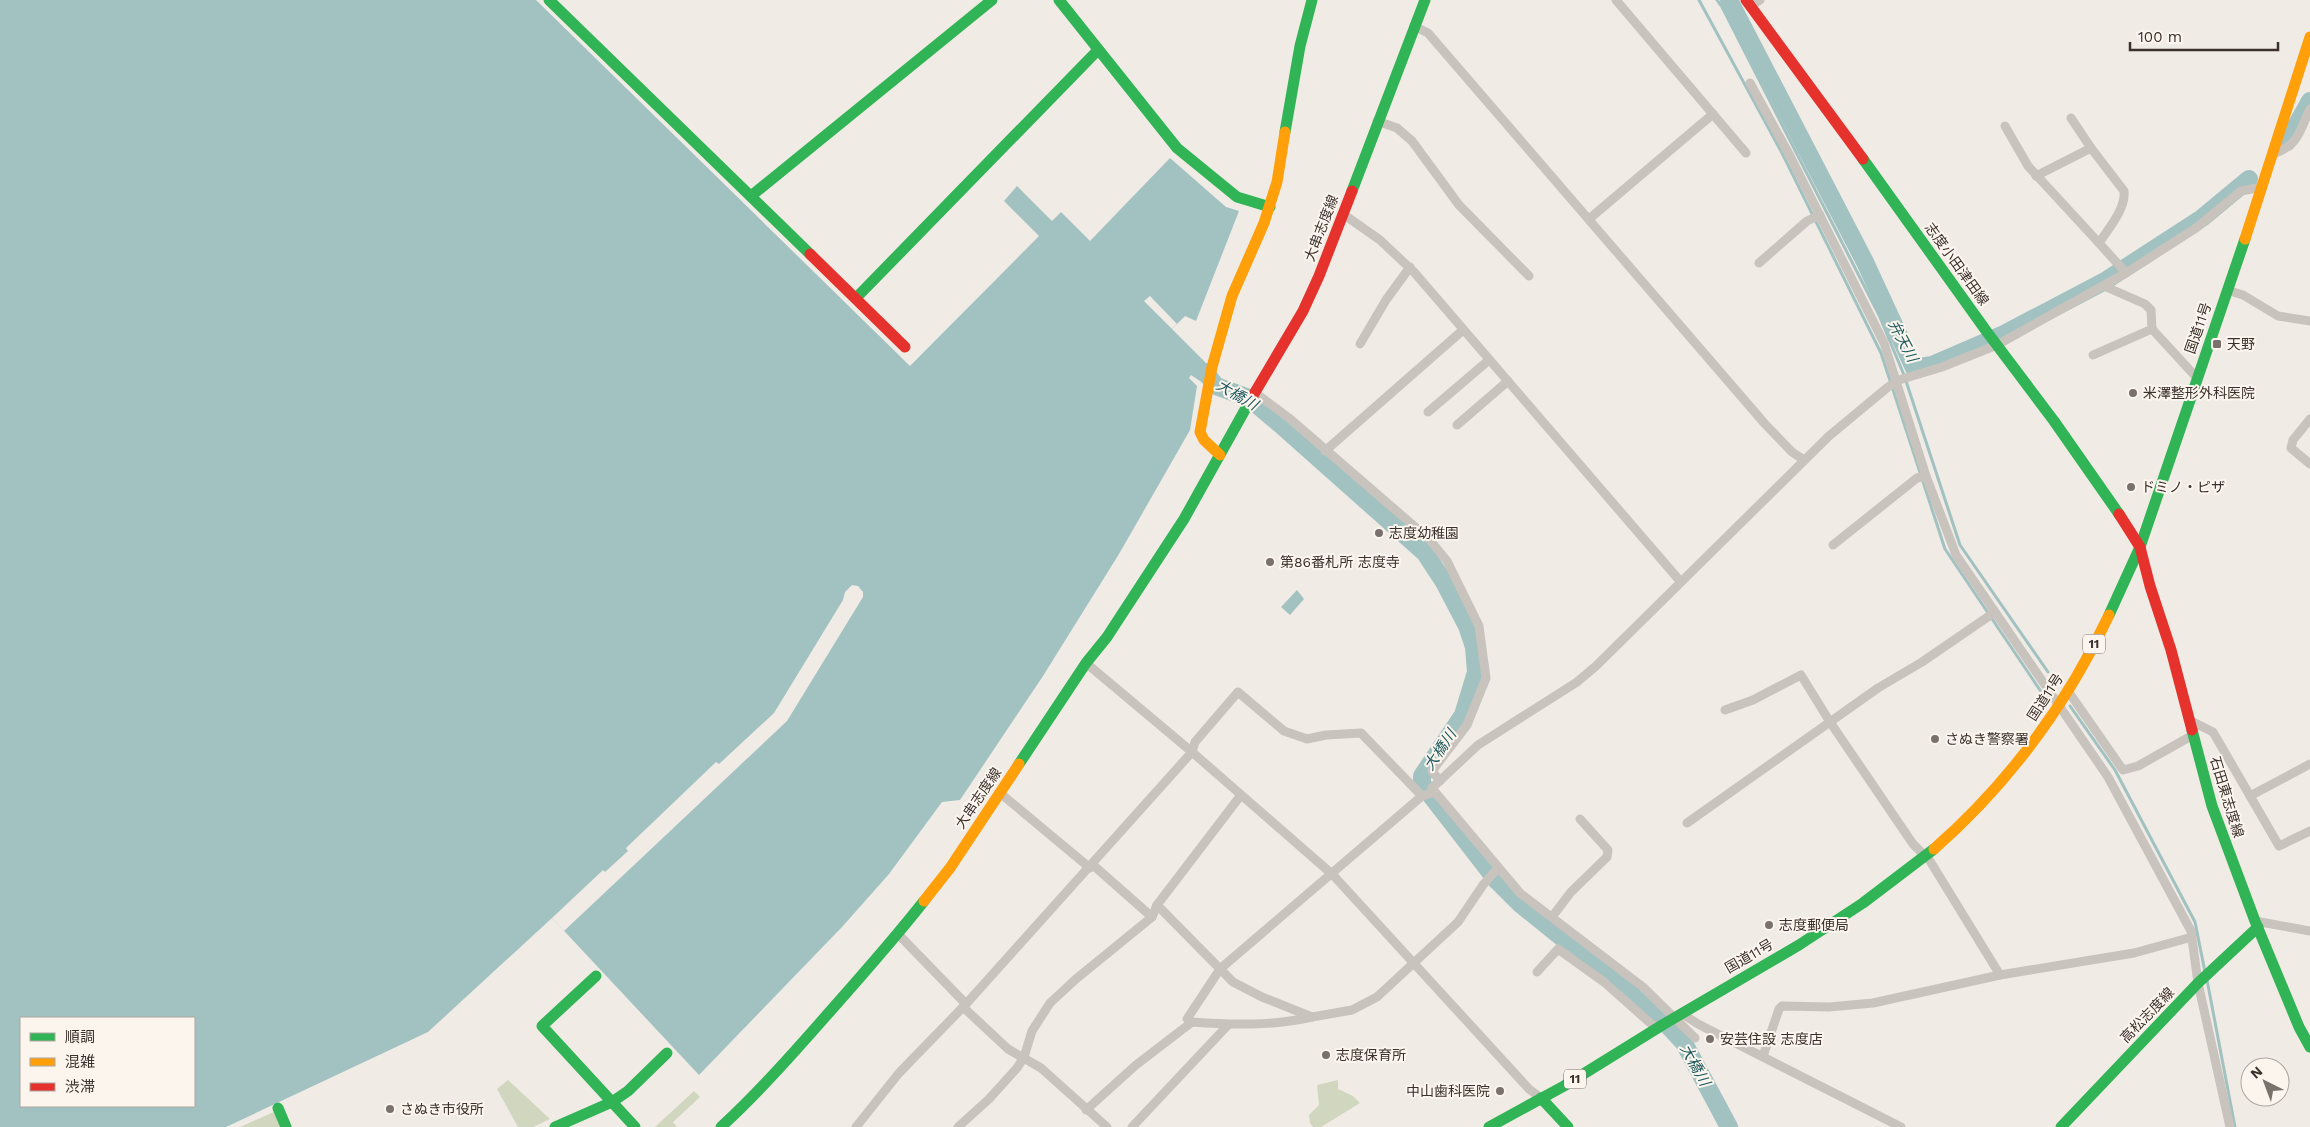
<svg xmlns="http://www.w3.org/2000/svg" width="2310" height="1127" font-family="'Work Sans','Noto Sans JP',sans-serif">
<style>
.green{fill:#d1d6bf}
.water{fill:#a1c2c1;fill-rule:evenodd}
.pier{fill:#f0ebe5}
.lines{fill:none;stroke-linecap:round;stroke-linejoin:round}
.stream{stroke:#a1c2c1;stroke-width:3}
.river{stroke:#a1c2c1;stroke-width:18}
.street{stroke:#c9c3be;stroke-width:9}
.fast{stroke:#30b455;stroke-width:11}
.slow{stroke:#ff9f0a;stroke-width:11}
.jam{stroke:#e5322d;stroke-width:11}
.poi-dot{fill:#7a716c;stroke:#fbf5ee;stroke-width:2}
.labels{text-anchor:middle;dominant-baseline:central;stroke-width:4;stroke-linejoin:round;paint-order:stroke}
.shield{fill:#fbf5ee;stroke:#756b66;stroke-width:1}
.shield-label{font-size:12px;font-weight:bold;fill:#3b302b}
.street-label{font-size:14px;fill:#3b302b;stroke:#fbf5ee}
.poi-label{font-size:14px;fill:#3b302b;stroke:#fbf5ee;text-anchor:start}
.water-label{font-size:15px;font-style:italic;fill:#1f5a5e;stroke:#fbf5ee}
</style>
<rect width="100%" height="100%" fill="#f0ebe5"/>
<g class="green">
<path d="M508 1080 550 1119 533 1127H518L497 1089Z"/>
<path d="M1338 1080V1089L1353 1096 1360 1103 1321 1127H1313L1310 1123 1309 1115 1319 1105 1317 1085Z"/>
<path d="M694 1091 700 1097 673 1122 677 1127H655Z"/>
<path d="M274 1112 280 1127H240Z"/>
</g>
<g class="water">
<path d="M0 0H536L910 366 1039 236 1004 201 1017 186 1052 221 1061 212 1090 241 1170 158 1226 207 1239 211 1196 321 1185 316 1172 329 1207 364 1203 383 1191 375 1189 378 1197 386 1190 430 1119 554 1043 676 960 800 942 802 889 874 842 927 699 1075 552 918 428 1032 226 1127H0ZM21 1018H194V1106H21Z"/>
<path d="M1297 590 1304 599 1290 615 1281 607Z"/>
</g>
<g class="pier">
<path d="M1150 296 1177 324 1172 329 1144 301Z"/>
<path d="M852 585 858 586 863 592V597L787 721 564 931 552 918 603 870 605 872 628 851 626 848 716 762 719 764 774 713 843 600 845 592Z"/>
</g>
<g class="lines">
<g class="stream">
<path d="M1699 0 1782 153 1881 353 1945 549 2046 699 2035 711"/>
<path d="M1717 0 1722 7 1879 315 1904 375 1960 545 2048 672"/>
<path d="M2070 706 2115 770 2195 922 2205 972"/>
<path d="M2207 980 2235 1127"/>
</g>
<g class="river">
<path d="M1729 0 1865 262 1914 368 1932 365 2004 334 2105 281 2202 218 2249 179"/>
<path d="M2287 142 2310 101"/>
<path d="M1205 372 1216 386 1249 398 1281 425 1425 553 1444 582 1467 626 1474 647 1476 672 1463 715 1422 776V784L1497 881 1519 903 1660 1017 1684 1043 1729 1127"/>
</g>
<g class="street">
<path d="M1616 0 1746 153"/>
<path d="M1751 6 1760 0"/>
<path d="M1414 26 1428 33 1765 424 1792 452 1804 460"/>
<path d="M1750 83 1789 154 1884 343 1926 476 1956 555 2108 777 2191 931 2198 983 2230 1127"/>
<path d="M1377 121 1397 128 1412 141 1459 205 1529 276"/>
<path d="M2005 126 2028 166 2099 243"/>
<path d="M2091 148 2124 191C2126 209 2108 229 2099 243L2126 273"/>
<path d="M2273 154C2299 145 2299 132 2310 109"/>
<path d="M2036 176 2091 148 2071 118"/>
<path d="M1343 214 1380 240 1414 272 1680 581"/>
<path d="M1589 219 1713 114"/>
<path d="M1759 263 1807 221 1820 215"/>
<path d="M2104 286 2145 304 2151 310 2152 329"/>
<path d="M2227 290 2243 295 2278 316 2310 321"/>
<path d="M1360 344 1386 300 1410 267"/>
<path d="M2093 355 2152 329 2197 378"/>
<path d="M1254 392 1289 418 1429 539 1447 561 1479 626 1486 678 1467 725 1432 771 1440 781"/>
<path d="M1428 412 1489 360"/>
<path d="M2310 419 2293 440 2291 448 2310 464"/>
<path d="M1457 425 1508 381"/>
<path d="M1325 451 1463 330"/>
<path d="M1833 545 1917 478 1926 476"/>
<path d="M1086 663 1192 752 1333 875 1529 1089 1541 1098"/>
<path d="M2068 691 2123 770 2138 766 2193 735"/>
<path d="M1725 710 1753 700 1801 675 1830 722 1913 844 1930 861 2000 975"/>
<path d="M2189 720 2213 732 2279 846 2310 831"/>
<path d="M1435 792 1520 893 1643 987 1695 1038"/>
<path d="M1000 793 1090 868"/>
<path d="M2250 796 2310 764"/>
<path d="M1687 823 1878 688 1922 662 1995 612"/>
<path d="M1093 865 1152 917"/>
<path d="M1157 905 1241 795"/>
<path d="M1552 917 1571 892 1607 857 1608 850 1580 819"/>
<path d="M2255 921 2310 931"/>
<path d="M898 934 966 1004"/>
<path d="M1537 972 1558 949 1604 982 1657 1029"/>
<path d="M963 1007 1008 1049 1041 1068 1107 1127"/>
<path d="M1681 1013 1698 1024 1901 1127"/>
<path d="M1192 1022C1232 1025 1273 1026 1312 1017"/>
<path d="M1763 1056 1779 1009 1782 1006 1829 1007 1873 1003 2000 975 2134 953 2192 937"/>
<path d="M1086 1110 1136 1065 1192 1022 1187 1019 1220 969 1422 796 1435 792 1432 788 1478 745 1577 682 1596 666 1829 436 1888 387 1899 380 1942 367 1997 345 2126 273 2196 228 2241 191 2262 187"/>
<path d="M856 1127 899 1073 966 1004 1192 752 1195 742 1238 692 1284 731 1307 739 1326 735 1361 733 1422 796"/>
<path d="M958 1127 989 1099 1017 1068 1024 1057 1032 1031 1050 1003 1076 979 1152 917 1157 905 1233 982 1262 997 1312 1017 1352 1010 1377 997 1458 922 1483 885 1498 868"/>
<path d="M1132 1127 1228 1025"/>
</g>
<g class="fast">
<path d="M549 0 810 254"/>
<path d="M1059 0 1177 148 1237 197 1270 207"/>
<path d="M1285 132 1300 46 1312 0"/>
<path d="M1863 159 1987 332 2054 421 2119 514"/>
<path d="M1352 191 1425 0"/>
<path d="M751 196 992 0"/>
<path d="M856 298 1098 50"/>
<path d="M2109 615 2140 547 2245 239"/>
<path d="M2192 730 2212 806 2255 921 2299 1027 2310 1047"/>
<path d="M1019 764 1086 663 1107 637 1184 519 1251 399"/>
<path d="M596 976 542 1026 635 1127"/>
<path d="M1541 1098 1568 1127"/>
<path d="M278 1108 286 1127"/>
<path d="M555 1127 612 1102 628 1091 667 1053"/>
<path d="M721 1127C761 1090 797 1049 833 1008 864 973 895 938 924 901"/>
<path d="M1489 1127 1564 1086 1664 1024 1799 945 1863 903 1934 849"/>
<path d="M2061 1127 2198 983 2258 927"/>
</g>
<g class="slow">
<path d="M2245 239 2310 37"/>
<path d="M1220 455 1204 440 1200 432 1212 367 1232 296 1264 223 1277 182 1285 132"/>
<path d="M1934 849C2008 784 2067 704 2109 615"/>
<path d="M924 901 950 868 1019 764"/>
</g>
<g class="jam">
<path d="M1746 0 1863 159"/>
<path d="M810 254 905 347"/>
<path d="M1251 399 1303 311 1319 276 1352 191"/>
<path d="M2119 514 2140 547 2150 586 2171 650 2192 730"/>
</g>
</g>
<g class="poi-dot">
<rect x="2212" y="339" width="10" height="10" rx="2.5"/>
<circle cx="2133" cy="393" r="5"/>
<circle cx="2131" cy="487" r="5"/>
<circle cx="1379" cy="533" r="5"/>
<circle cx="1270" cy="562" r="5"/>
<circle cx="1935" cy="739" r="5"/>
<circle cx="1769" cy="925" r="5"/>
<circle cx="1710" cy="1039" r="5"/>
<circle cx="1326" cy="1055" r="5"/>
<circle cx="1500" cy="1091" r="5"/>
<circle cx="390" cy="1109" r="5"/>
</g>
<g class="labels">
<g class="shield">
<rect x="2083" y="634.5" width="22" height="19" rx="4"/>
<rect x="1564" y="1069.5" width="22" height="19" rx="4"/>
</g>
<g class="shield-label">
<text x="2094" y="644">11</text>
<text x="1575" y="1079">11</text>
</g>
<g class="street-label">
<text transform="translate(1321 228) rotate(-69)">大串志度線</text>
<text transform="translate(1957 264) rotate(54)">志度小田津田線</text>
<text transform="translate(2198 328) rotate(-71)">国道11号</text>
<text transform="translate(2045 697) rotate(-57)">国道11号</text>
<text transform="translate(2227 797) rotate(73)">石田東志度線</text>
<text transform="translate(978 798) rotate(-56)">大串志度線</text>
<text transform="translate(1749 956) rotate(-30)">国道11号</text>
<text transform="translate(2147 1015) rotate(-46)">高松志度線</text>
</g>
<g class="poi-label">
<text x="2227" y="344">天野</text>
<text x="2143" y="393">米澤整形外科医院</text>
<text x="2141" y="487">ドミノ・ピザ</text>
<text x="1389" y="533">志度幼稚園</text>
<text x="1280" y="562">第86番札所 志度寺</text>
<text x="1945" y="739">さぬき警察署</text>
<text x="1779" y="925">志度郵便局</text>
<text x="1720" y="1039">安芸住設 志度店</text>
<text x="1336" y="1055">志度保育所</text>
<text x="1490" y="1091" text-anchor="end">中山歯科医院</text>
<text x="400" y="1109">さぬき市役所</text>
</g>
<g class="water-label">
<text transform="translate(1903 341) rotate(62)">弁天川</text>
<text transform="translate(1237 395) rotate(30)">大橋川</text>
<text transform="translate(1440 750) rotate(-56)">大橋川</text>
<text transform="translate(1695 1065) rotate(61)">大橋川</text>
</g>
</g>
<rect x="20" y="1017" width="175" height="90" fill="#fbf5ee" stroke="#aea6a0"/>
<rect x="30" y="1033" width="25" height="8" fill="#30b455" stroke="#aea6a0"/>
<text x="65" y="1042" font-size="15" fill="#3b302b">順調</text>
<rect x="30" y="1058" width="25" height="8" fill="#ff9f0a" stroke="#aea6a0"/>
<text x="65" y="1067" font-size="15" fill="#3b302b">混雑</text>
<rect x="30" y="1083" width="25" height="8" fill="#e5322d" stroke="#aea6a0"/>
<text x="65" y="1092" font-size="15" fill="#3b302b">渋滞</text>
<g transform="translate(2265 1082) rotate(318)"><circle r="24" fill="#fbf5ee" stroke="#aea6a0"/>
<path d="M0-4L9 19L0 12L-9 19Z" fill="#7a716c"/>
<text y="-8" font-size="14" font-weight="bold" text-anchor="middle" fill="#3b302b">N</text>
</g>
<path d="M2130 42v8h148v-8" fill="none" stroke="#3b302b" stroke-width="2.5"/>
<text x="2138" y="42" font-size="15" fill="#3b302b" stroke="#fbf5ee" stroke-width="4" paint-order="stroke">100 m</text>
</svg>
